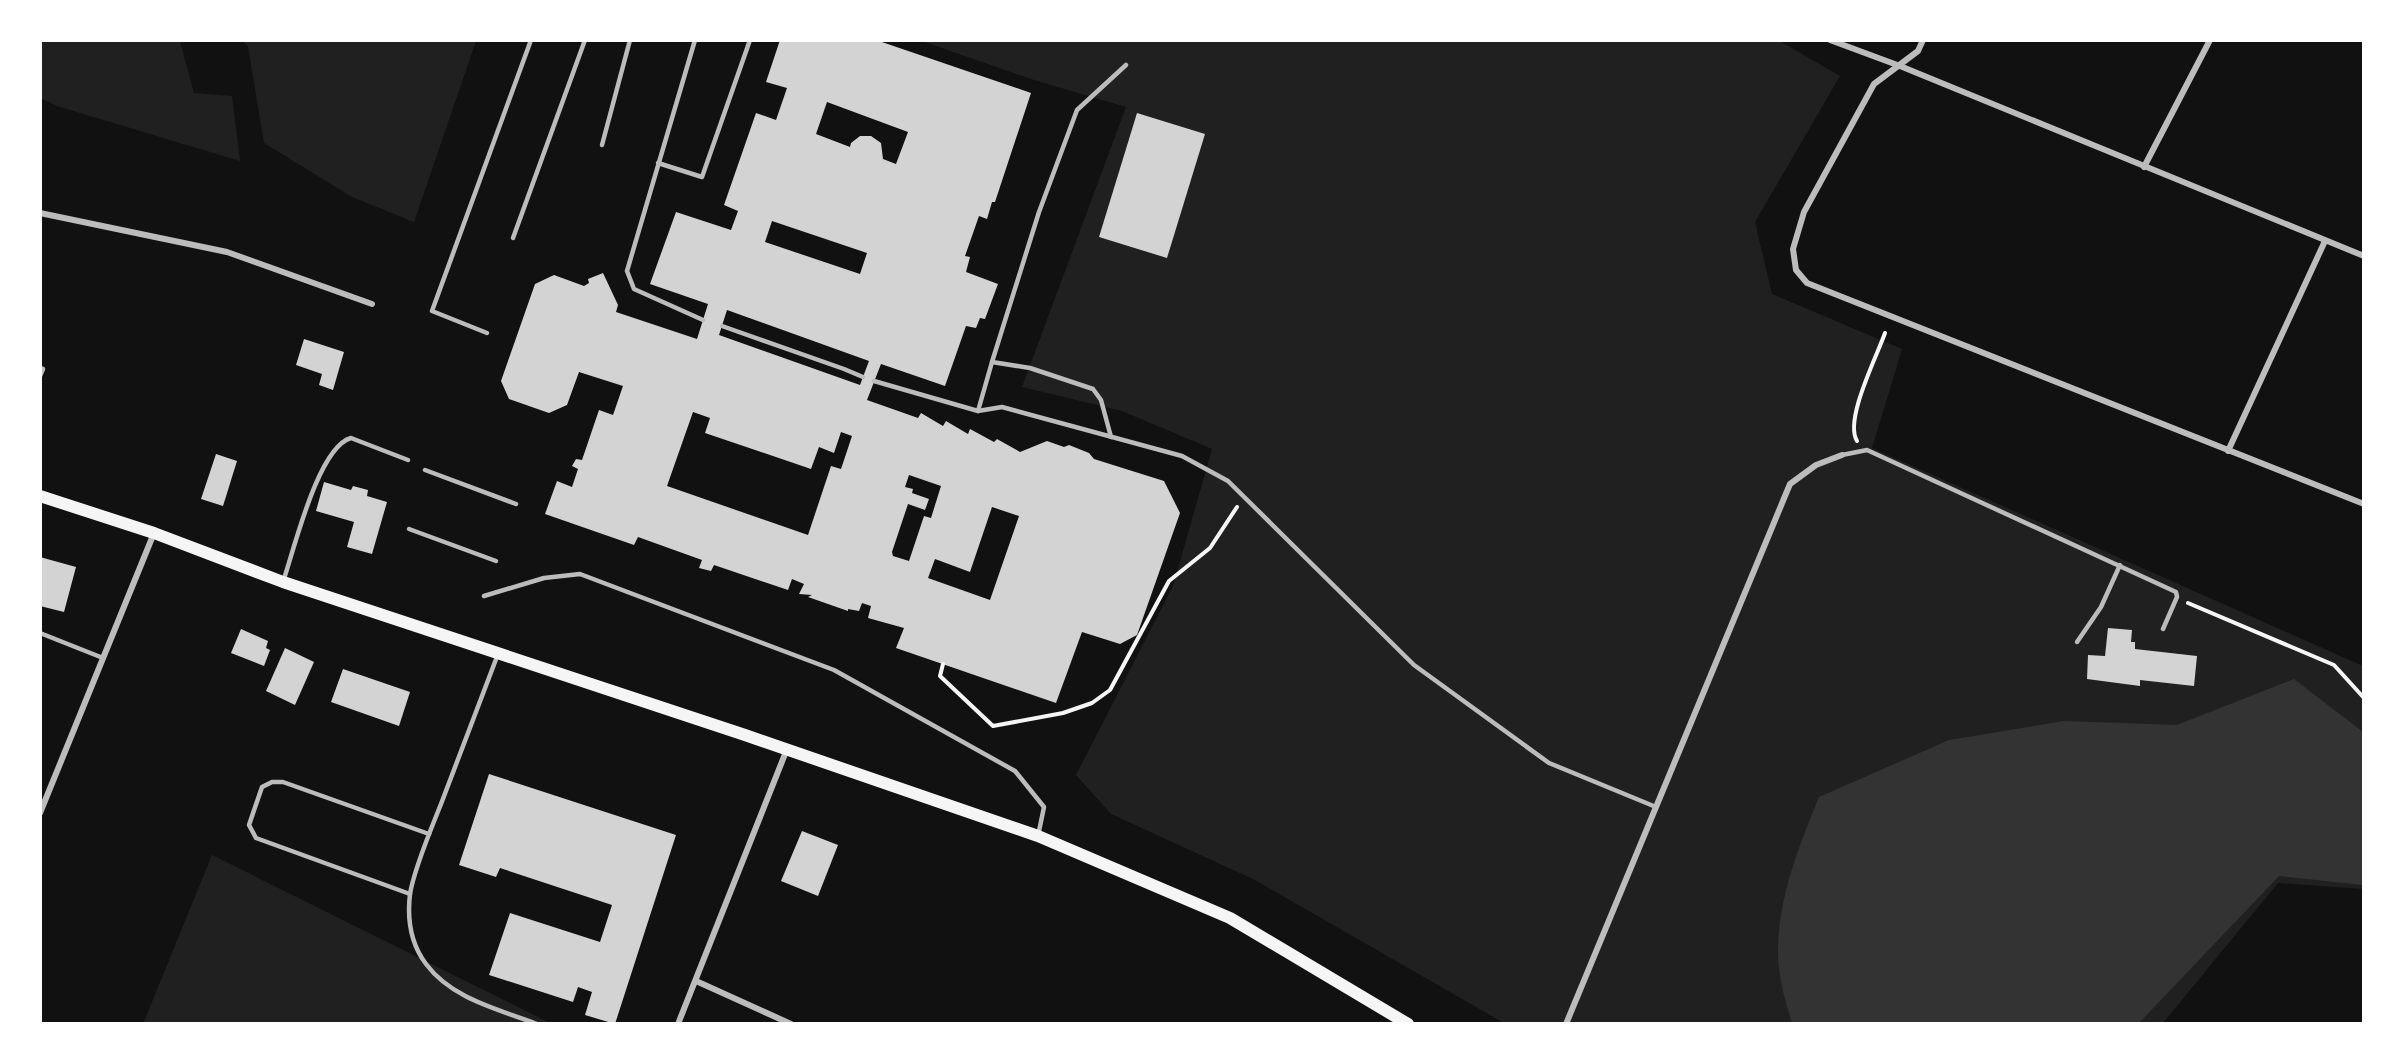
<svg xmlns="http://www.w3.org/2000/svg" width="2404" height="1064" font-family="'Exo 2',sans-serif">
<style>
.green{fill:#202020}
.water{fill:#333}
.building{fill:#d3d3d3;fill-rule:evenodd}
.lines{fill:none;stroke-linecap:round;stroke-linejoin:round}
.path{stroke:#f5f5f5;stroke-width:4}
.service{stroke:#bcbcbc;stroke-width:4.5}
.minor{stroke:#bcbcbc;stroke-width:6}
.secondary{stroke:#f5f5f5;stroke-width:12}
</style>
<rect width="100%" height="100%" fill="#111"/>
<g class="green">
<path d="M1778 40 1840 76 1755 222 1772 294 1902 349 1872 448 2363 666V889L2278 883 2163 1023H1504L1253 879 1111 814 1076 775 1173 586 1212 449 1122 411 1022 387 1126 107 1034 80 922 41Z"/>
<path d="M40 41H180L194 93 232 96 240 161 57 106 41 98Z"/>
<path d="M242 41H476L414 222 352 197 264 143 248 46Z"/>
<path d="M212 855 550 1023 143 1024Z"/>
</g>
<path class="water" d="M2294 679 2363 732V885L2279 876 2139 1023H1792C1785 1000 1778 977 1778 952 1778 898 1799 846 1819 797L1949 740 2064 721 2177 725Z"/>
<g class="building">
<path d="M780 40H876L1031 93 995 202H992L987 219 979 216 965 256 970 257 966 272 998 284 985 319 980 318 976 328 966 326 945 386 881 364 867 400 918 418 921 413 943 426 946 421 968 434 970 429 994 442 997 439 1020 452 1047 441 1064 447 1069 445 1089 453 1094 459 1164 481 1180 513 1137 635 1120 644 1082 632 1056 703 896 648 904 628 868 618 871 606 862 603 859 611 848 609V611L808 597 812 595 799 594 804 584 792 579 788 590 714 565 711 571 699 568 702 560 638 537 634 545 545 514 557 481 572 487 578 469 572 466 576 459 582 460 599 410 613 415 623 386 579 372 567 405 549 413 509 399 501 381 535 284 554 275 584 286 589 283 588 279 603 273 618 305 616 312 697 339 708 304 650 284 676 212 731 230 738 211 724 205 756 113 776 120 787 88 766 82ZM827 102 908 132 896 164 883 159 881 143 871 136H860L851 143 850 147 816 134ZM772 221 867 253 860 274 765 242ZM727 310 869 361 860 385 719 335ZM693 412 710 418 705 433 811 469 819 447 834 453 841 432 852 436 841 469 831 466 808 535 667 486ZM909 475 941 486 931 518 924 516 909 561 893 556 892 552 908 504 925 510 929 499 912 493 913 489 905 487ZM992 507 1019 516 990 600 928 578 935 559 970 572Z"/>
<path d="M1137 113 1205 134 1167 258 1099 237Z"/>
<path d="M304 339 344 352 333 390 319 385 322 374 296 365Z"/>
<path d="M216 454 237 461 223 506 201 499Z"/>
<path d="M324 482 351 490 353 486 368 490 367 496 387 502 372 554 347 547 354 522 316 511Z"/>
<path d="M40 557 76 567 64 612 40 606Z"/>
<path d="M2108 628 2132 630 2131 642H2135V649L2197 656 2194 686 2140 680V686L2087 679 2088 655 2105 656Z"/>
<path d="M241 629 268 641 266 648 270 650 264 666 231 653Z"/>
<path d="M285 648 314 662 295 705 266 691Z"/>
<path d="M343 669 410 692 399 726 331 702Z"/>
<path d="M489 774 676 835 615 1024 585 1015 592 992 578 987 573 1002 489 975 510 913 600 942 612 905 500 868 496 877 459 865Z"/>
<path d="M802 831 838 845 818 896 781 881Z"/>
</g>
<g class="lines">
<g class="path">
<path d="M1857 441C1844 420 1877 356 1885 333"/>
<path d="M2188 603 2334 665 2364 698"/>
<path d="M943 664 940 676 993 726 1063 713 1092 703 1110 690 1169 581 1210 548 1237 507"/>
</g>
<g class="service">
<path d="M695 40 627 271 634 289 703 320"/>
<path d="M602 145 630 40"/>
<path d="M658 163 702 177 750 40"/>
<path d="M513 238 585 40"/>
<path d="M722 326 844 369 863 377"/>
<path d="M487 333 432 311 531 40"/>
<path d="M40 368 43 369 40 376"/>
<path d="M874 381 978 411 1002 407 1182 456 1228 481 1414 665 1549 763 1656 807"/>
<path d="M978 411 992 362"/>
<path d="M1111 437 1101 400 1093 389 1030 368 992 362 1039 212 1077 110 1126 65"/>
<path d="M1842 455 1867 450 2176 592 2177 597 2163 629"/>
<path d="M425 470 516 504"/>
<path d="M409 529 496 561"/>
<path d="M283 582C294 550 318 447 351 438L408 460"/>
<path d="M484 596 544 578 580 574 834 670 1015 771 1044 807 1038 836"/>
<path d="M40 633 103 658"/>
<path d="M2077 642 2101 607 2120 565"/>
<path d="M498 654C479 704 460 754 441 804 431 829 414 869 410 894 407 919 411 944 426 964 452 999 498 1009 537 1024"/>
<path d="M410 894 256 838 249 825 262 787 272 782H283L429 834"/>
</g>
<g class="minor">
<path d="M1830 40 1900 66 2364 256"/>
<path d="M1923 40 1918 51 1874 84 1804 212 1793 249 1796 270 1807 283 2364 504"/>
<path d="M2144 167 2210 40"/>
<path d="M40 213 227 252 372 304"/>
<path d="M2228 451 2325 241"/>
<path d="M40 813 154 533"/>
<path d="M696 981 791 1024"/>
<path d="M678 1024 787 749"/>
<path d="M1566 1024 1790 484 1816 465 1842 455"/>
</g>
<path class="secondary" d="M40 496 154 533 283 582 745 735 1038 836 1230 918 1408 1024"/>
</g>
<rect width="2404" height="1064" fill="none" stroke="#ffffff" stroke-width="84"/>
</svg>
